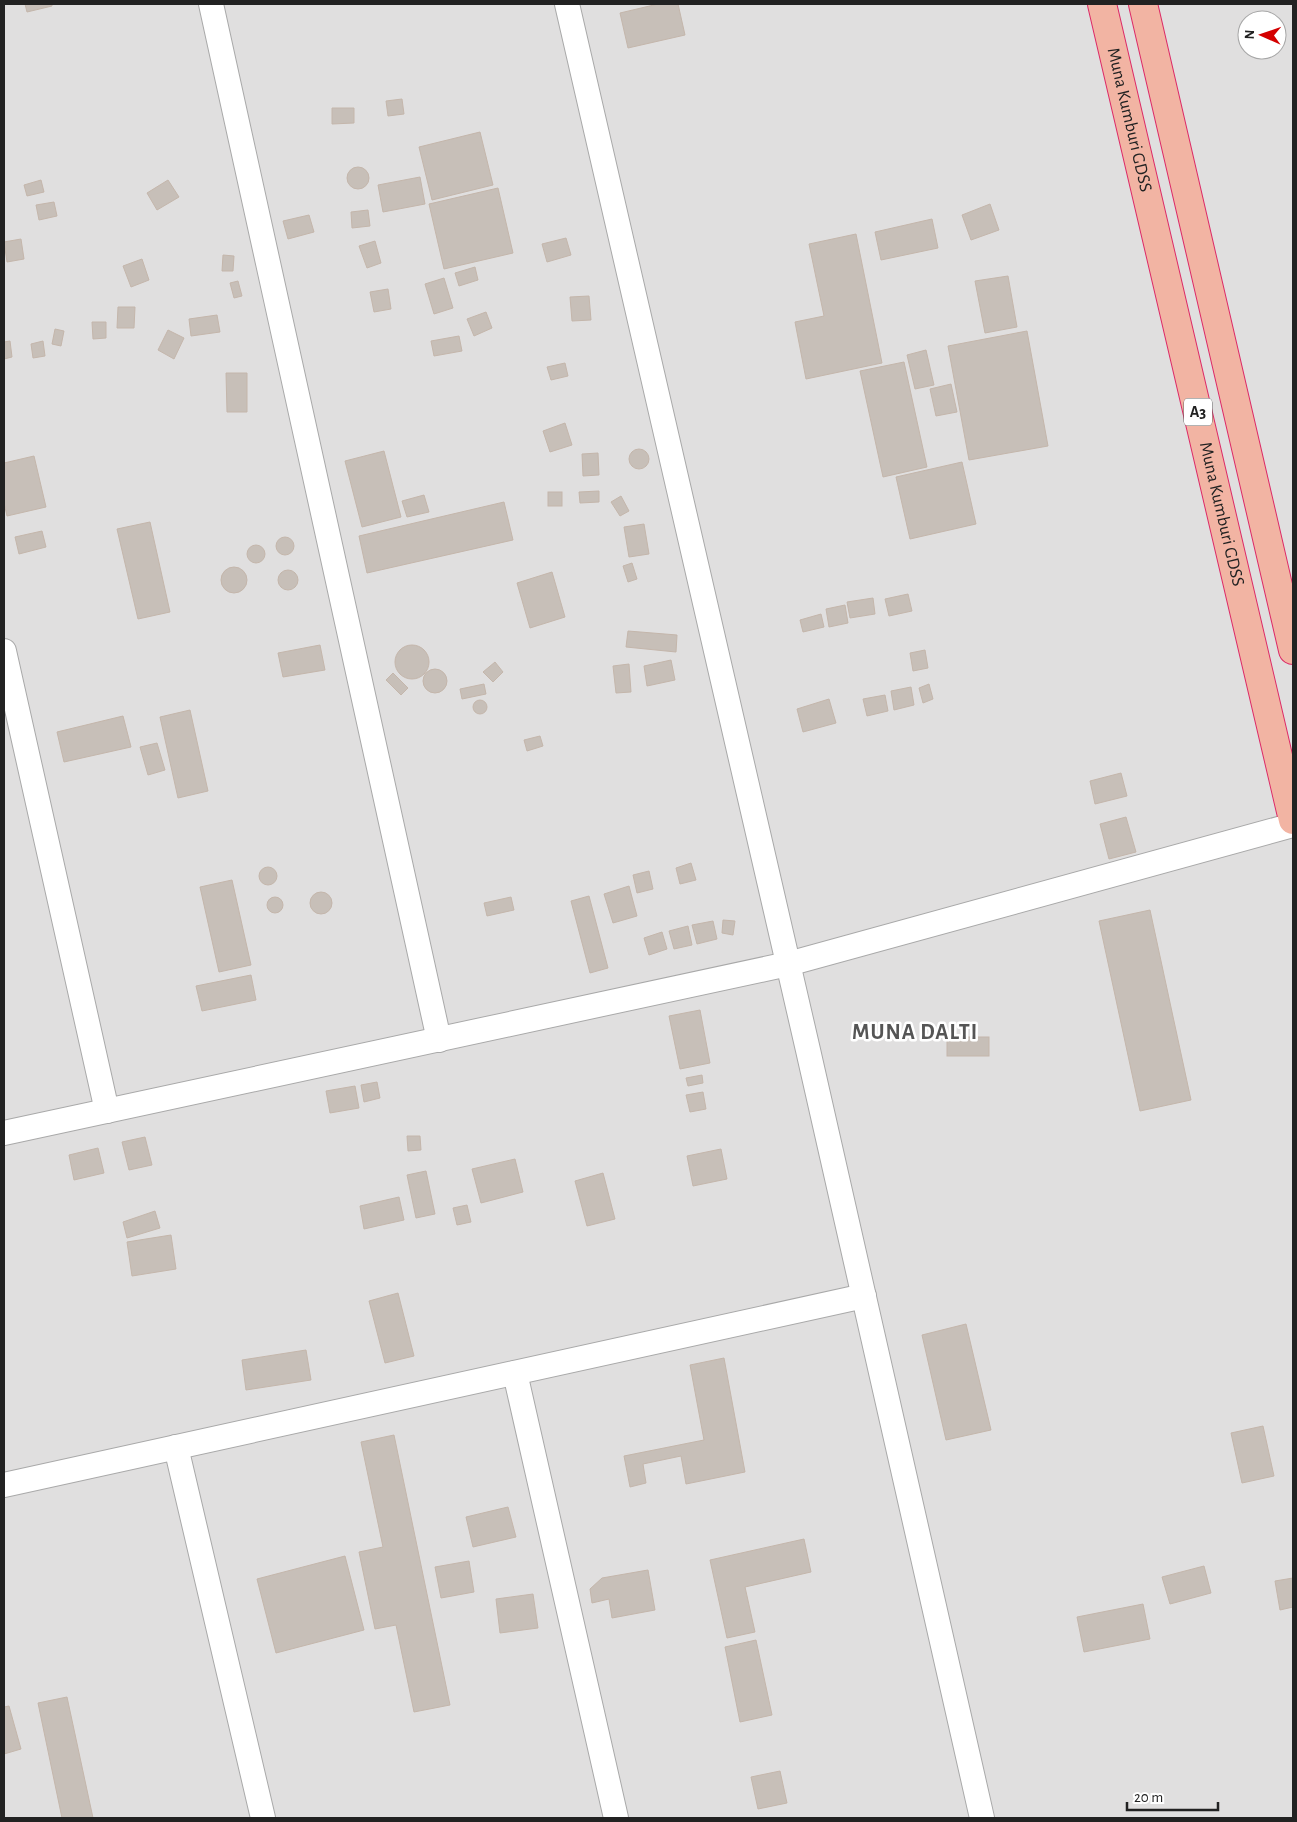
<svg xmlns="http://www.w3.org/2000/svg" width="1297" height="1822" font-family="'Alegreya Sans',sans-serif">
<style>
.residential{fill:#e0dfdf;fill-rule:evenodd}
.building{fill:#c7bfb8;stroke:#c4b6ab}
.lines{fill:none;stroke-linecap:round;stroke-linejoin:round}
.minor-casing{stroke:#a9a9a9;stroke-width:26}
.trunk-casing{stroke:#dc2a67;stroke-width:30}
.minor{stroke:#fff;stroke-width:24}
.trunk{stroke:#f2b4a3;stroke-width:28}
.labels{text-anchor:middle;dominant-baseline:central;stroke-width:5;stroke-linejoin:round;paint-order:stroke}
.shield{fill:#fff;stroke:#646464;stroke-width:1}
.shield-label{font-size:16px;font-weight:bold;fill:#222}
.street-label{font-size:18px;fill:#222;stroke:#fff}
.district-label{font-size:22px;font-weight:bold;letter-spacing:1px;fill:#555;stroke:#fff}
</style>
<rect width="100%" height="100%" fill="#f2efe9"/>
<path class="residential" d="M4 4H1293V1818H4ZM1247 20H1277V50H1247Z"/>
<g class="building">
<path d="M25 4H52V6L27 12Z"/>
<path d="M658 4H678L685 35 628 48 620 13Z"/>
<path d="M402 99 404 114 388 116 386 101Z"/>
<path d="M332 108H354V123L332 124Z"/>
<path d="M480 132 493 185 432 200 419 147Z"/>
<circle cx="358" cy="178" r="11"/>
<path d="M420 177 425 204 383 212 378 185Z"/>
<path d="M41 180 44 192 27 196 24 185Z"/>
<path d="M168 180 179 197 157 210 147 193Z"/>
<path d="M498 188 513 253 444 269 429 204Z"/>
<path d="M54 202 57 216 39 220 36 205Z"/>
<path d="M990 204 999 230 971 240 962 215Z"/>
<path d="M368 210 370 226 352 228 351 212Z"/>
<path d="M309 215 314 232 288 239 283 221Z"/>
<path d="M932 219 938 248 881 260 875 232Z"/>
<path d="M856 234 882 363 806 379 795 322 824 316 809 244Z"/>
<path d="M566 238 571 255 547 262 542 244Z"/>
<path d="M21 239 24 259 7 262 4 242Z"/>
<path d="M375 241 381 263 367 268 359 246Z"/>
<path d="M223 255 234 256 233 271H222Z"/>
<path d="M142 259 149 280 131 287 123 266Z"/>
<path d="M475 267 478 280 459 286 455 273Z"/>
<path d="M1008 276 1017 327 985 333 975 281Z"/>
<path d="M444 278 453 308 434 314 425 284Z"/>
<path d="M238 281 242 296 234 298 230 283Z"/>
<path d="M388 289 391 309 374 312 370 292Z"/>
<path d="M589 296 591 320 572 321 570 297Z"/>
<path d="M118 307H135L134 328H117Z"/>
<path d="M486 312 492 328 474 336 467 319Z"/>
<path d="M217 315 220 332 191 336 189 319Z"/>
<path d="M92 322H106V338L93 339Z"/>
<path d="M55 329 64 331 61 346 52 344Z"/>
<path d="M168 330 184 338 174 359 158 350Z"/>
<path d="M1027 331 1048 446 969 460 948 346Z"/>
<path d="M459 336 462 351 434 356 431 341Z"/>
<path d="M10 341 12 357 4 359V342Z"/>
<path d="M43 341 45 356 33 358 31 344Z"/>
<path d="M926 350 934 385 915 389 907 355Z"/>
<path d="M904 362 927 467 883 477 860 371Z"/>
<path d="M565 363 568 376 551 380 547 367Z"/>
<path d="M226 373H247V412H227Z"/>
<path d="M951 384 957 412 936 416 930 389Z"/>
<path d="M565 423 572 445 550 452 543 431Z"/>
<circle cx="639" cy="459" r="10"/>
<path d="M384 451 401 517 362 527 345 461Z"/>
<path d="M598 453 599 475 583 476 582 454Z"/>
<path d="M34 456 46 507 7 516 4 503V463Z"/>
<path d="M962 462 976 524 910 539 896 477Z"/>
<path d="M599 491V502L580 503 579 492Z"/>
<rect x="548" y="492" width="14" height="14"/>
<path d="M424 495 429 512 407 517 402 501Z"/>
<path d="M621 496 629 511 620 516 611 502Z"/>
<path d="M504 502 513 540 367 573 359 536Z"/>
<path d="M150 522 170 612 138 619 117 529Z"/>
<path d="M644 524 649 554 629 557 624 527Z"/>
<path d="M42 531 46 547 19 554 15 537Z"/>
<circle cx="285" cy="546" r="9"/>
<circle cx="256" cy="554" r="9"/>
<path d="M632 563 637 579 628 582 623 566Z"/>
<circle cx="234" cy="580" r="13"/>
<circle cx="288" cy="580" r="10"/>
<path d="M552 572 565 617 530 628 517 583Z"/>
<path d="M908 594 912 611 889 616 885 599Z"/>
<path d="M873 598 875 614 850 618 847 602Z"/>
<path d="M845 605 848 623 829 627 826 609Z"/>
<path d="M821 614 824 627 803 632 800 620Z"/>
<path d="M628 631 677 635 676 652 626 647Z"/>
<path d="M320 645 325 670 283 677 278 653Z"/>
<circle cx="412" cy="662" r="17"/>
<path d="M925 650 928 668 913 671 910 653Z"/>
<path d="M671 660 675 680 647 686 644 666Z"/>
<path d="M495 662 503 672 493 682 483 672Z"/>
<path d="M629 664 631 692 616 693 613 666Z"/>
<circle cx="435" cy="681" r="12"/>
<path d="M393 673 408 688 401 695 386 680Z"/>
<path d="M484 684 486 694 462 699 460 689Z"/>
<path d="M929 684 933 699 923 703 919 688Z"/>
<path d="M911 687 914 705 894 710 891 691Z"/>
<path d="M885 695 888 711 867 716 863 699Z"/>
<path d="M829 699 836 723 803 732 797 709Z"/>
<circle cx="480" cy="707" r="7"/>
<path d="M190 710 208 791 178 798 160 717Z"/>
<path d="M123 716 131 747 64 762 57 732Z"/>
<path d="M540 736 543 746 527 751 524 740Z"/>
<path d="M157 743 165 770 148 775 140 747Z"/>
<path d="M1121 773 1127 796 1095 804 1090 781Z"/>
<path d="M1126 817 1136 852 1109 859 1100 824Z"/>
<path d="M691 863 696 880 680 884 676 868Z"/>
<circle cx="268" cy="876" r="9"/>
<path d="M649 871 653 889 637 893 633 875Z"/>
<path d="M232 880 251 965 219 972 200 887Z"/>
<path d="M629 886 637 916 613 923 604 894Z"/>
<circle cx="321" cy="903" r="11"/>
<path d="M589 896 608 968 590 973 571 901Z"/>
<circle cx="275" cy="905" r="8"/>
<path d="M511 897 514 910 487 916 484 903Z"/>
<path d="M1150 910 1191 1100 1140 1111 1099 921Z"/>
<path d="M723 920 735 921 733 935 722 933Z"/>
<path d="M713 921 717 939 697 944 692 925Z"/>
<path d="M688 926 692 945 674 949 669 931Z"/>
<path d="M662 932 667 949 649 955 644 938Z"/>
<path d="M251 975 256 1000 202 1011 196 986Z"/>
<path d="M700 1010 710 1063 680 1069 669 1016Z"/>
<rect x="947" y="1037" width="42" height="19"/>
<path d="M702 1075 703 1083 688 1086 686 1078Z"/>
<path d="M377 1082 380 1098 364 1102 361 1085Z"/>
<path d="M355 1086 359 1108 330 1113 326 1091Z"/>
<path d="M703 1092 706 1109 690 1112 686 1095Z"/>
<path d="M407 1136H420L421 1150 408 1151Z"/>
<path d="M145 1137 152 1165 129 1170 122 1142Z"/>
<path d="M98 1148 104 1173 74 1180 69 1155Z"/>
<path d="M721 1149 727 1179 693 1186 687 1156Z"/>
<path d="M515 1159 523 1192 481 1203 472 1169Z"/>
<path d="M426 1171 435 1214 416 1218 407 1175Z"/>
<path d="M603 1173 615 1219 587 1226 575 1181Z"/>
<path d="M399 1197 404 1220 364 1229 360 1206Z"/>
<path d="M467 1205 471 1222 457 1225 453 1208Z"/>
<path d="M155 1211 160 1228 127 1238 123 1222Z"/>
<path d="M171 1235 176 1269 132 1276 127 1242Z"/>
<path d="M398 1293 414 1356 385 1363 369 1301Z"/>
<path d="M966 1324 991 1430 946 1440 922 1335Z"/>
<path d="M306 1350 311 1380 246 1390 242 1360Z"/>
<path d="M724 1358 745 1472 686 1484 681 1456 643 1464 646 1483 630 1487 624 1456 704 1440 690 1365Z"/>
<path d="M1263 1426 1274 1476 1242 1483 1231 1433Z"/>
<path d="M394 1435 450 1705 414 1712 396 1625 375 1629 359 1552 383 1547 361 1442Z"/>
<path d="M508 1507 516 1537 473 1547 466 1517Z"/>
<path d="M804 1539 811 1572 745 1587 755 1632 727 1638 710 1560Z"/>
<path d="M345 1556 364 1630 276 1653 257 1579Z"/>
<path d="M469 1561 474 1592 441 1598 435 1567Z"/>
<path d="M1204 1566 1211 1593 1170 1604 1162 1577Z"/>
<path d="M648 1570 655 1610 612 1618 609 1599 592 1603 590 1589 602 1578Z"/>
<path d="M1293 1578V1607L1280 1610 1275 1581Z"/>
<path d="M533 1594 538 1628 500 1633 496 1599Z"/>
<path d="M1143 1604 1150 1639 1084 1652 1077 1617Z"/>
<path d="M756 1640 772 1715 740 1722 725 1647Z"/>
<path d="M67 1697 93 1818H62L38 1703Z"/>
<path d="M9 1706 21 1749 4 1754V1707Z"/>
<path d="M780 1771 787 1803 758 1809 751 1777Z"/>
</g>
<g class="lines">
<g class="minor-casing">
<g id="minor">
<path d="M211 4 439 1040"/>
<path d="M567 4 808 1050 982 1818"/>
<path d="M4 651 107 1111"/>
<path d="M4 1133 788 964 1293 825"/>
<path d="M515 1373 616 1818"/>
<path d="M176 1447 263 1818"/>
<path d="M4 1485 864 1296"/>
</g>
</g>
<g class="trunk-casing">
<g id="trunk">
<path id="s1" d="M1102 4 1293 820"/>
<path d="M1143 4 1293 650"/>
</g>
</g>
<use href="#minor" class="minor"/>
<use href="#trunk" class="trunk"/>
</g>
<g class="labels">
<rect class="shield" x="1184" y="398.5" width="28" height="27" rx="4"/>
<g class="shield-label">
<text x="1198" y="412">A3</text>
</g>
<g class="street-label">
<text stroke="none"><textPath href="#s1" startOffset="119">Muna Kumburi GDSS</textPath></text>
<text stroke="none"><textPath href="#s1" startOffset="524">Muna Kumburi GDSS</textPath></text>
</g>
<g class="district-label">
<text x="915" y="1032">MUNA DALTI</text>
</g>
</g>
<rect width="1297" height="1822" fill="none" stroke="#222222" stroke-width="10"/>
<g transform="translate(1262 35) rotate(272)"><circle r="24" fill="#ffffff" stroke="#a7a7a7"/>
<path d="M0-4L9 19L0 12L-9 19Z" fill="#d40000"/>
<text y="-8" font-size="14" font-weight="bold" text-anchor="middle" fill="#222222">N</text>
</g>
<path d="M1127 1802v8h91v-8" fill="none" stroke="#222222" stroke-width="2.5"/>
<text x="1134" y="1802" font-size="15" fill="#222222" stroke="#ffffff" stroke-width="4" paint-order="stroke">20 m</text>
</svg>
